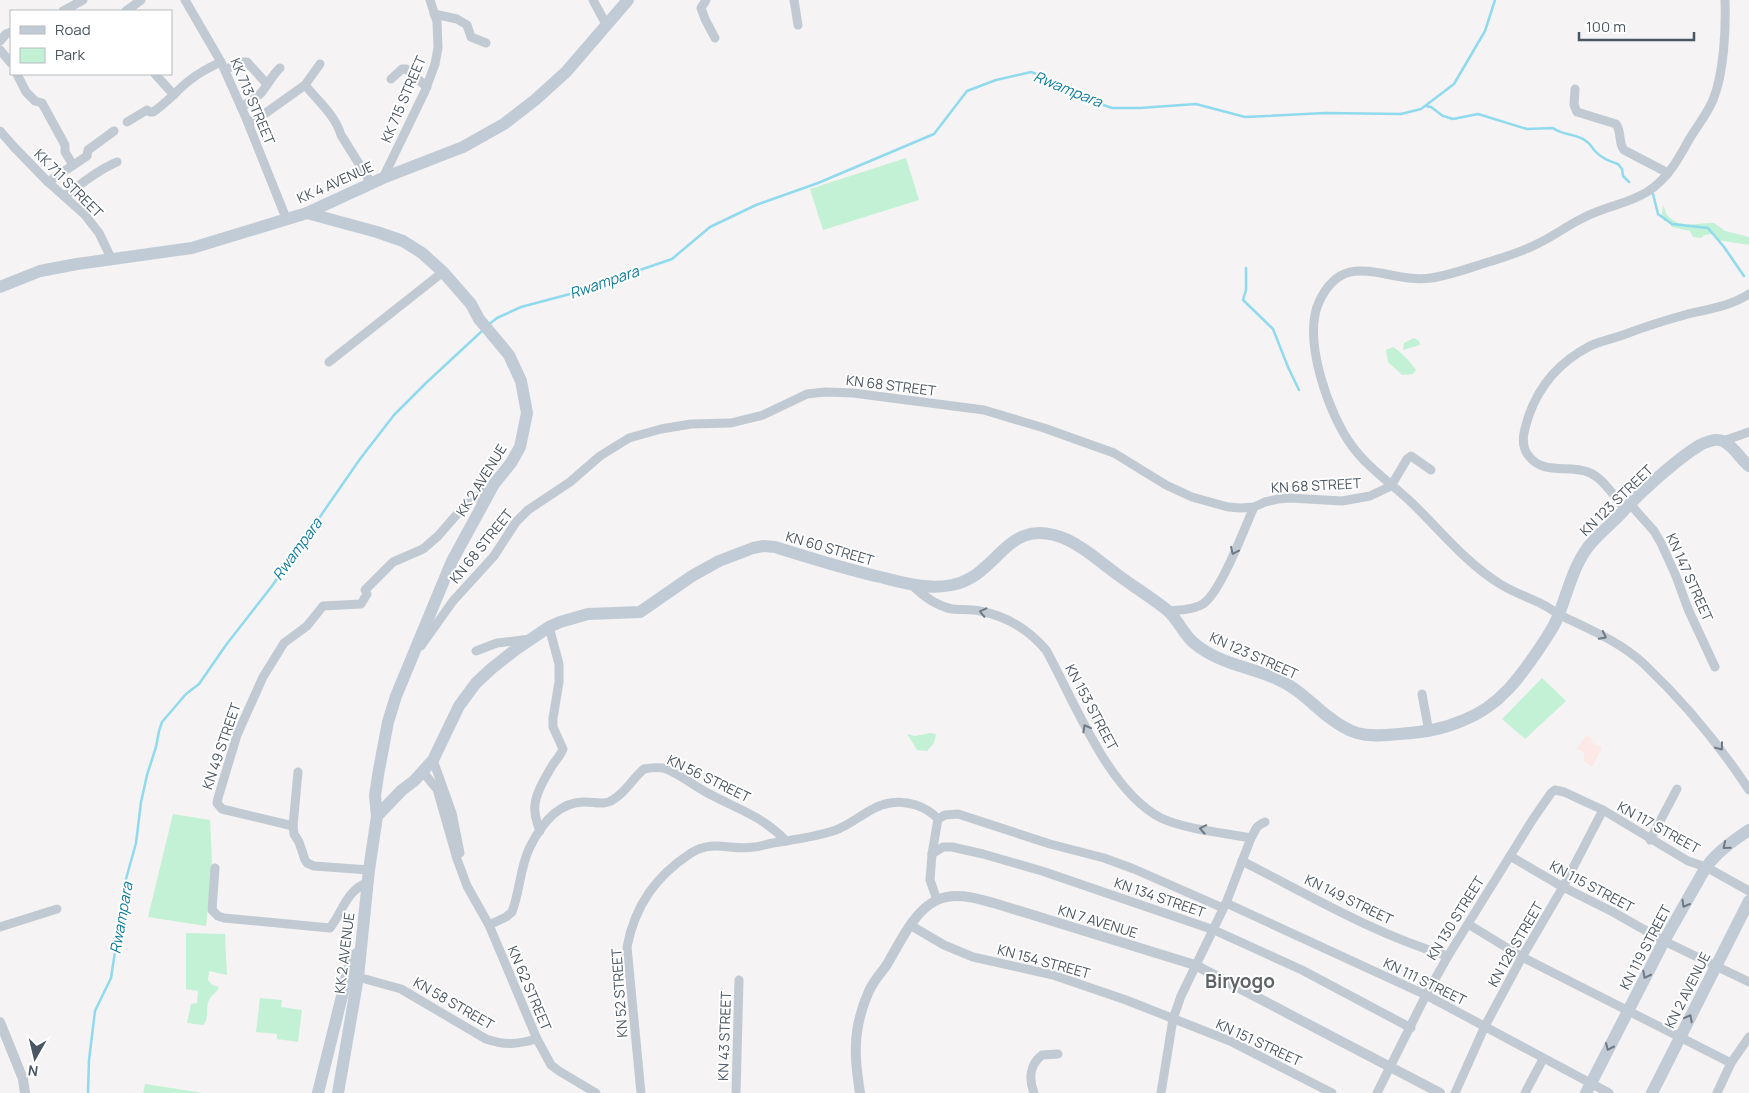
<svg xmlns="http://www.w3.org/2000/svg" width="1749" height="1093" font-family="Manrope,sans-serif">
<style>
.medical{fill:#fce8e6}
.green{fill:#c3f1d5}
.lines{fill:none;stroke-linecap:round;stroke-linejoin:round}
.stream{stroke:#90daee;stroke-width:2.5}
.minor{stroke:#c1cad2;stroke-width:9}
.tertiary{stroke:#c1cad2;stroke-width:10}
.secondary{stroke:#c1cbd6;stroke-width:12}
.oneway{stroke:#6e7983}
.oneway2{stroke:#6e7984}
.labels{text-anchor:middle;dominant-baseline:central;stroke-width:4;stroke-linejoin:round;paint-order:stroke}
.street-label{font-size:14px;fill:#4a5661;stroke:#fff}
.water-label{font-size:15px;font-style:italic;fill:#0c7c9b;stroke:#fff}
.district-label{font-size:19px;font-weight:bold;fill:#5f6368;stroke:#fff}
</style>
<rect width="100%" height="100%" fill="#f5f3f3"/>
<path class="medical" d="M1586 735 1592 738 1591 742 1602 748 1592 767 1583 761 1585 753 1577 749Z"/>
<g class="green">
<path d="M906 158 919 200 823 230 810 189Z"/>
<path d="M1663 205C1665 208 1665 213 1668 216 1681 230 1698 222 1714 223L1725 231 1749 237V245L1717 240 1715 235 1713 233 1703 236 1702 238 1693 237 1690 231 1672 227 1668 221H1664L1662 214Z"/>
<path d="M1414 338 1419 341 1420 345 1403 350 1404 343Z"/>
<path d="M1393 347C1402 353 1410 361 1416 370L1413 374 1402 375 1388 362 1386 350Z"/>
<path d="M1542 678 1566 701 1525 739 1502 719Z"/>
<path d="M930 733 936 734 934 743 927 751 917 750 907 734 915 736Z"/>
<path d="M173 814 210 820 212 863 206 926 148 917Z"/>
<path d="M186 933 225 934 227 975 209 971 208 980 212 985 219 987C217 993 211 995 209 1000 205 1009 210 1018 203 1025L187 1023 191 1004 197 1003 198 991 186 989Z"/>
<path d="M260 998 282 1000 281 1007 302 1010 298 1042 277 1039V1034L256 1032Z"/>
<path d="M145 1084 203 1093H143Z"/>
</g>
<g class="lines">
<g class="stream">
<path d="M1426 106 1431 107 1443 116 1453 119 1478 114 1527 129 1553 128C1563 136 1576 133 1586 141 1589 143 1592 147 1594 150 1601 158 1609 161 1618 164L1622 169 1623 176 1629 182"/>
<path d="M1653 194 1658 214 1672 224 1708 228 1724 247 1744 276"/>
<path d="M1246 268V290L1243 300 1273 329 1288 367 1299 390"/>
<path d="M488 325 497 318 521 307 570 294 672 259 710 227 756 205 818 183 934 134 967 91 996 80 1031 72 1058 82 1089 100 1112 108H1140L1196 104 1245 117 1325 113 1401 114 1421 109 1454 84 1485 31 1495 0"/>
<path d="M88 1093 89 1060 95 1011 111 978 126 879 136 843 141 802 147 775 156 747 159 731 162 722 186 694 199 684 226 645 272 586 360 459 394 415 426 383 482 331"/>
</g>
<g class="minor">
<path d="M185 0 221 62 246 118 286 218"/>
<path d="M593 0 606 24"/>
<path d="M706 0 701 8 705 19 715 38"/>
<path d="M794 0 798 25"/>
<path d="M1725 0C1726 29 1724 73 1713 100 1707 114 1698 125 1690 138 1679 158 1668 179 1647 192 1628 204 1603 207 1583 218 1568 225 1554 236 1539 243 1524 251 1508 256 1492 261 1471 267 1452 275 1431 278 1386 284 1345 246 1319 302 1302 339 1329 415 1352 446 1368 468 1392 484 1412 503 1440 530 1466 563 1500 584 1513 592 1527 597 1540 603 1548 607 1555 612 1562 616 1591 630 1620 642 1644 664 1684 702 1719 744 1749 790"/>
<path d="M63 11 83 0"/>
<path d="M126 11 141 0"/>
<path d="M434 14 457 19 467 25 471 37 486 43"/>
<path d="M0 41 6 34 11 32"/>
<path d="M0 50 11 63"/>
<path d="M225 70 240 62H247L267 84"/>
<path d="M17 74 26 92 35 101 42 103 65 145V152L73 165"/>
<path d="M155 74 174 95"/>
<path d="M391 79 402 69H406L427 87"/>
<path d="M305 85C318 101 335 115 341 135L371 183"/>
<path d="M1575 89 1574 105 1577 112 1616 124C1622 132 1618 143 1624 150L1668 173"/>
<path d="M241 107C248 103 255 99 261 93 268 85 272 75 280 68"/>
<path d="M127 122 147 110 150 112H153C167 103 177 90 190 80 200 72 210 67 221 62"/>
<path d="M248 123 263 115 305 85 320 64"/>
<path d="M0 131 14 147 48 182 85 215 99 233 112 260"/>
<path d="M383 178 425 91 435 64 438 48 437 22 430 0"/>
<path d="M48 182 87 156 88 150 114 131"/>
<path d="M64 196C82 184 97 170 117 162"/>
<path d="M329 362 443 272"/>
<path d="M1723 441 1749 432"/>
<path d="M1630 504 1654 531 1661 543 1676 576 1688 609 1715 667"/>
<path d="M1626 509C1614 498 1604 478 1588 472 1568 464 1543 476 1528 455 1519 443 1525 428 1529 415 1540 384 1561 361 1590 346 1600 341 1612 339 1623 335 1644 327 1666 320 1688 314 1709 309 1731 306 1749 294"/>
<path d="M912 585C923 596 937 606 952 609 961 610 971 609 980 611 1006 616 1029 630 1046 650 1074 700 1108 791 1161 818 1184 829 1225 833 1251 838"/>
<path d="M365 590 393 562 423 549 438 536 465 505 492 486"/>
<path d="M367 594 361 604 323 606 307 626 284 643 263 677 237 735 218 798 217 803 222 809 293 826 294 834 299 842 305 860 307 863 314 866 369 870"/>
<path d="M1168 611C1179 610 1193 610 1203 604 1221 592 1244 529 1254 507"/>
<path d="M421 646 453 601 494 556 516 522 528 510 570 482 600 456 629 438 661 429 691 424 731 423 763 415 807 394 825 392 853 393 984 410 1044 428 1114 453 1166 485 1192 497 1228 507 1241 508 1254 507 1265 502 1278 499 1290 498 1342 501 1370 496 1391 486 1407 459 1411 456 1431 470"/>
<path d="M476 651 497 643 531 639"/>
<path d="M1422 694 1429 732"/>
<path d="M433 760 452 813 460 853"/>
<path d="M422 771 437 789 457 859 467 886 489 925 537 1039 551 1065 559 1071 596 1093"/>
<path d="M938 819 945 815 958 814 1050 844 1104 858 1134 869 1223 908"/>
<path d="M293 826 298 772"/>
<path d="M540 831C538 825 535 818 535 811 533 797 545 778 552 766 556 760 560 756 563 749L553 727V718L559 682V664L549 627"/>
<path d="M1650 840 1677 789"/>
<path d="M1510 856 1563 887 1613 912 1664 941 1749 982"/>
<path d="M1242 861C1309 895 1376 935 1448 956"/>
<path d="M215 868 212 910 218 916 224 918 330 928C344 910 345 892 368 882"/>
<path d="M937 900 930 880 932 854 943 847H952L983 854 1042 871 1214 930 1302 970 1411 1028"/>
<path d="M1226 903 1426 995 1609 1093"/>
<path d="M1468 924 1522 957 1731 1063 1749 1037"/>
<path d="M489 925 506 917 512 912C520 891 520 868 529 849 540 826 558 802 584 802 595 802 605 806 614 799 626 792 633 778 644 769 650 768 657 767 663 768 677 772 691 784 704 791 734 808 762 815 786 841"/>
<path d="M910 925 944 945 973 957 1053 975 1126 1000 1230 1041 1332 1093"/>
<path d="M0 927 57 909"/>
<path d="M358 977 401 989 486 1039C506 1046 517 1044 537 1039"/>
<path d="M641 1093 627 947C635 905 656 876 691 853 713 839 731 851 754 847 760 847 766 844 773 843 794 840 815 837 836 830 855 823 870 806 890 803 907 800 926 806 938 819L932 854"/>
<path d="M736 1093 739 980"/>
<path d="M1034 1093C1029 1080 1029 1065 1042 1055L1058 1054"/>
<path d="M1161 1093 1173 1019 1181 996 1226 903 1251 838 1257 827 1261 824 1265 822"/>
<path d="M1377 1093 1426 995 1448 956 1533 819 1551 793 1555 790 1564 792 1603 810 1688 861 1706 867 1749 891"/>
<path d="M1455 1093 1485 1026 1522 957 1563 887 1603 810"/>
<path d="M1525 1093 1543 1059"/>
<path d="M1717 1093 1731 1063"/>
</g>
<g class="tertiary">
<path d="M0 1022 23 1079 25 1093"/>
<path d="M860 1093C857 1073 854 1052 857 1032 859 1018 863 1004 869 991 873 982 880 974 886 966 899 945 913 911 937 900 956 891 978 899 997 904L1195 965 1440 1093"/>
</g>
<g class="secondary">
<path d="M307 213 377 232 403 241 422 253 443 272 471 304 479 319 509 355 521 381 527 413 520 447 511 463 494 484 452 561 396 696 388 722 378 775 375 796 377 816"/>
<path d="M0 287 40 271 77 264 192 248 307 213 383 178 463 147 504 124 535 100 566 72 628 0"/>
<path d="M318 1093 348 972 353 957 360 952"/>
<path d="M338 1093 358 977 369 870 377 816 402 790 414 781 433 760 459 706 476 683 491 669 515 650 549 627 560 622 588 614 640 612 692 576 719 561 753 548 764 546 775 547C810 558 845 569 880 577 904 583 928 590 952 585 1000 576 1006 512 1068 540 1087 549 1101 563 1118 575 1134 587 1152 598 1167 610 1178 619 1183 634 1194 643 1217 663 1250 667 1277 679 1296 687 1310 702 1326 715 1335 722 1346 730 1357 733 1371 737 1385 735 1399 734 1424 732 1441 730 1464 720 1500 706 1521 676 1541 646 1548 635 1555 626 1559 614 1568 591 1573 567 1588 547 1599 533 1614 522 1626 508 1644 489 1677 459 1700 445 1706 442 1716 438 1723 441 1734 446 1740 459 1749 466"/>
<path d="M1586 1093 1664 941 1706 867C1718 851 1733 841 1749 830"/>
<path d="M1652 1093 1749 901"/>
</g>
</g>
<defs><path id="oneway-chevron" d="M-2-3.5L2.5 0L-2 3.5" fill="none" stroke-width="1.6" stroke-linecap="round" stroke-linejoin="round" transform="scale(1.25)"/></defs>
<g class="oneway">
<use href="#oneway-chevron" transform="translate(1234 551) rotate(115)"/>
<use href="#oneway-chevron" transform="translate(983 612) rotate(-167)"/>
<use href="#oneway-chevron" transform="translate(1603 636) rotate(27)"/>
<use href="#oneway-chevron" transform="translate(1086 728) rotate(-119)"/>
<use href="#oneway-chevron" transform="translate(1720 747) rotate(53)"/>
<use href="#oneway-chevron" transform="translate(1203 829) rotate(-169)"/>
</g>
<g class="oneway2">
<use href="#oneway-chevron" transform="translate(1726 846) rotate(141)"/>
<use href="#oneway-chevron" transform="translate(1685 904) rotate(120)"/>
<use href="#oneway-chevron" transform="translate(1646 975) rotate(117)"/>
<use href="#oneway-chevron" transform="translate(1689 1018) rotate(-62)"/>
<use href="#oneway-chevron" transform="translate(1609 1047) rotate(114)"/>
</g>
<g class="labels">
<g class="street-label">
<text transform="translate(403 99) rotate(-67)">KK 715 STREET</text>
<text transform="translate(253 101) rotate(67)">KK 713 STREET</text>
<text transform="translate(335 182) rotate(-24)">KK 4 AVENUE</text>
<text transform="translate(69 183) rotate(45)">KK 711 STREET</text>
<text transform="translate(891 385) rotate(7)">KN 68 STREET</text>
<text transform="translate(481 480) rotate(-58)">KK 2 AVENUE</text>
<text transform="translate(1316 485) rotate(-3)">KN 68 STREET</text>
<text transform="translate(1616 500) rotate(-44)">KN 123 STREET</text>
<text transform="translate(481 546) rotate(-51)">KN 68 STREET</text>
<text transform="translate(830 548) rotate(16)">KN 60 STREET</text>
<text transform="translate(1690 577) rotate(66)">KN 147 STREET</text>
<text transform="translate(1254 655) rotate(24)">KN 123 STREET</text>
<text transform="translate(1092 707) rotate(62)">KN 153 STREET</text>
<text transform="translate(221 746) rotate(-71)">KN 49 STREET</text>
<text transform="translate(709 778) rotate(26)">KN 56 STREET</text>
<text transform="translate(1659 827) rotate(29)">KN 117 STREET</text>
<text transform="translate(1592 886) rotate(28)">KN 115 STREET</text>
<text transform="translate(1160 897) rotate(19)">KN 134 STREET</text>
<text transform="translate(1349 899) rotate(26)">KN 149 STREET</text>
<text transform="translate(1455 918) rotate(-58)">KN 130 STREET</text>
<text transform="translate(1098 921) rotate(17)">KN 7 AVENUE</text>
<text transform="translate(1515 944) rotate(-60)">KN 128 STREET</text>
<text transform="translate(1645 947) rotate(-62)">KN 119 STREET</text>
<text transform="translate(344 953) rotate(-83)">KK 2 AVENUE</text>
<text transform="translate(1044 961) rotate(15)">KN 154 STREET</text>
<text transform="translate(1425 981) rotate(26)">KN 111 STREET</text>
<text transform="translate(530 988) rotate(67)">KN 62 STREET</text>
<text transform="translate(1687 990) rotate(-63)">KN 2 AVENUE</text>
<text transform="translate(619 993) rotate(-94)">KN 52 STREET</text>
<text transform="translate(454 1003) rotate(30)">KN 58 STREET</text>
<text transform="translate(724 1036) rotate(-88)">KN 43 STREET</text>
<text transform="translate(1259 1042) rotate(25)">KN 151 STREET</text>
</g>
<g class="water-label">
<text transform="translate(1068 89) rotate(22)">Rwampara</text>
<text transform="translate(604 282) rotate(-19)">Rwampara</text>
<text transform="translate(297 549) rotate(-54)">Rwampara</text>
<text transform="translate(121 918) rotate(-80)">Rwampara</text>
</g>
<g class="district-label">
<text x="1240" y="981">Biryogo</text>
</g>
</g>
<rect x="10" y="10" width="162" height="65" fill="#ffffff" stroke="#b7bbc0"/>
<rect x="20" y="26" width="25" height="8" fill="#c1cbd6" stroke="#b7bbc0"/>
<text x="55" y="35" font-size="15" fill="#4a5661">Road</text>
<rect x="20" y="48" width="25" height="15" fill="#c3f1d5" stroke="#b7bbc0"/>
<text x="55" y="60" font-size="15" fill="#4a5661">Park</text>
<g transform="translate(35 1058) rotate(188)" stroke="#ffffff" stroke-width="4" paint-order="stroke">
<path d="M0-4L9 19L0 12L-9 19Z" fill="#4a5661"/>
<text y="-8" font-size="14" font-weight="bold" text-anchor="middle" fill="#4a5661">N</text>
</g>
<path d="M1579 32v8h115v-8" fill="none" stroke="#4a5661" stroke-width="2.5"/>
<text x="1586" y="32" font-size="15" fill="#4a5661" stroke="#ffffff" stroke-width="4" paint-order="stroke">100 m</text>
</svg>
